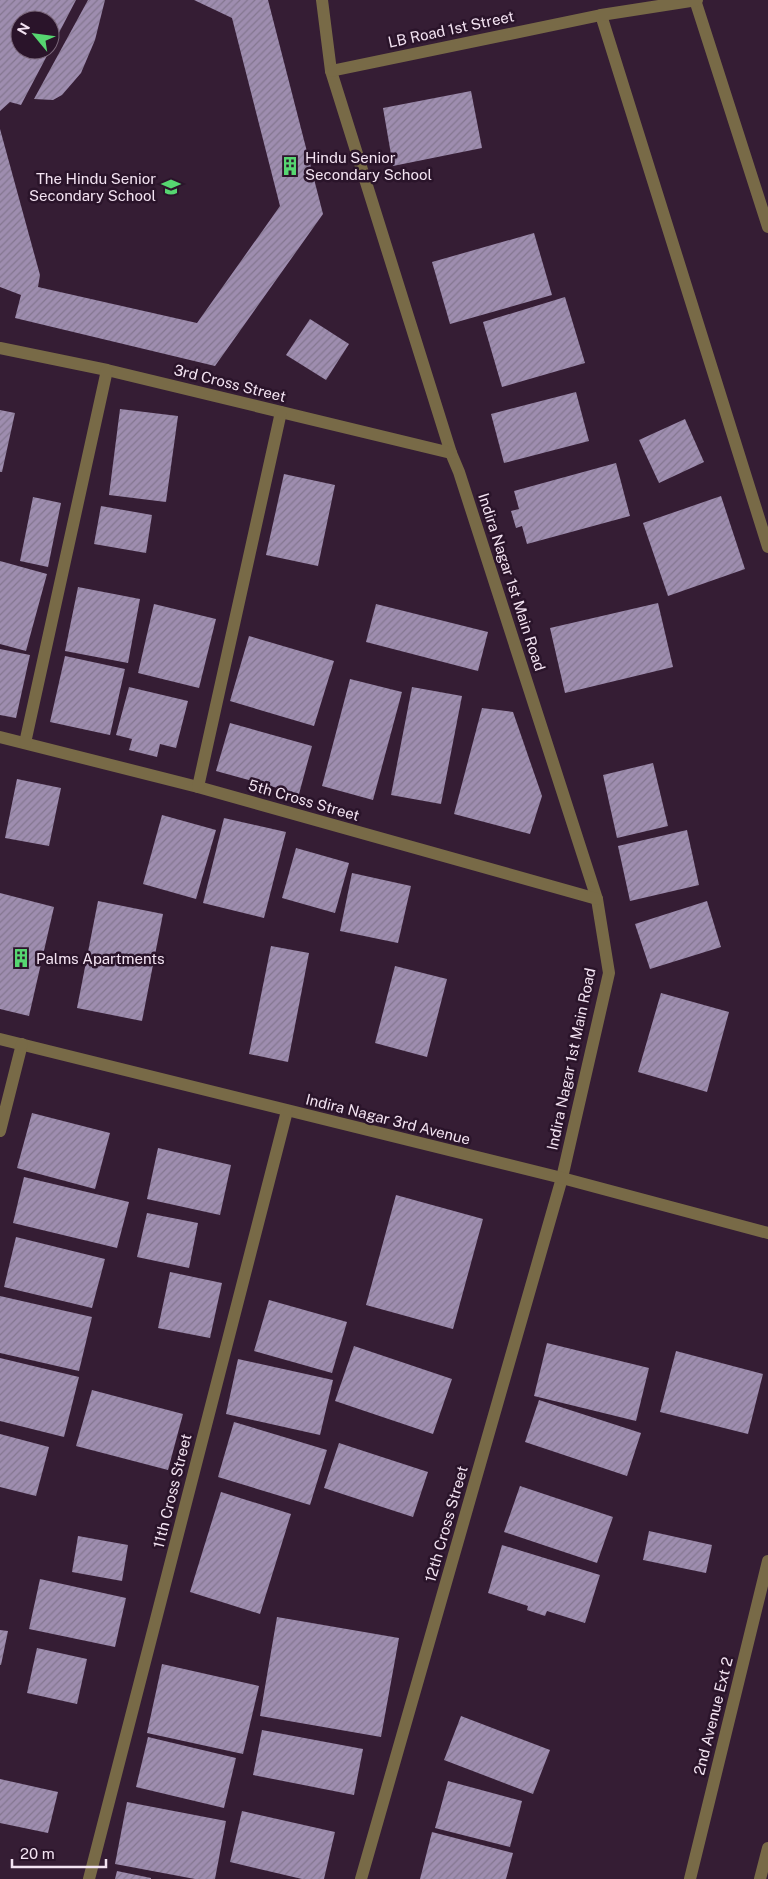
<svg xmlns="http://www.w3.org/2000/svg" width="768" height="1879" font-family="'Public Sans',sans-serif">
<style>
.building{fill:url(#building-hatch)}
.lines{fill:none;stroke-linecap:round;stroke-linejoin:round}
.minor{stroke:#786a47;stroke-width:12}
.labels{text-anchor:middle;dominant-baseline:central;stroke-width:5;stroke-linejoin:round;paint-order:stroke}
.street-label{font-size:15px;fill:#f3e3f2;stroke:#2a142a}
.poi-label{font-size:15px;fill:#f3e3f2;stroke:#2a142a;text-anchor:start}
</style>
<defs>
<pattern id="building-hatch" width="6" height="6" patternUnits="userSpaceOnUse" patternTransform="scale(1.25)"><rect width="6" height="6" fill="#9e8daf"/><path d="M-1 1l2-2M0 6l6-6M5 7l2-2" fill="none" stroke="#847790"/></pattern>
</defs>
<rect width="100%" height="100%" fill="#351d34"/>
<g class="building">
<path d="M0 0H76L50 50V20H20V50H50L21 105 10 102 0 111Z"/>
<path d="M88 0H105L95 40 81 73 62 95 53 100 34 99Z"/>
<path d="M194 0H268L323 214 215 366 15 318 21 295 0 287V129L40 275 38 287 197 323 280 206 232 18Z"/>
<path d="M471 91 482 148 393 166 383 108Z"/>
<path d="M534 233 552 295 450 324 432 262Z"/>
<path d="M565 297 585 363 502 387 483 322Z"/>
<path d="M310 319 349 344 326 380 286 355Z"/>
<path d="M576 392 589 441 504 463 491 414Z"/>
<path d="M120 409 178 416 166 502 109 495Z"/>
<path d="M0 410 15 413 2 472H0Z"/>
<path d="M685 419 704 462 659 483 639 440Z"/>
<path d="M616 463 630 516 527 544 522 526 516 528 511 511 519 509 514 491Z"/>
<path d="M284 474 335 485 318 566 266 555Z"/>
<path d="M721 496 745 569 668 596 643 523Z"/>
<path d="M33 497 61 503 48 567 20 561Z"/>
<path d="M101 506 152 515 146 553 94 544Z"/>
<path d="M0 561 47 574 26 651 0 644Z"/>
<path d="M78 587 140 599 128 663 65 651Z"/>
<path d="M658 603 673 667 565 693 550 628Z"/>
<path d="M154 604 216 619 199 688 138 673Z"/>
<path d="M376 604 488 632 478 671 366 642Z"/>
<path d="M249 636 334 661 314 726 230 701Z"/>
<path d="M0 649 30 655 16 718 0 715Z"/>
<path d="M65 656 125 669 110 735 50 722Z"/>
<path d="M350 679 402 692 373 800 322 786Z"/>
<path d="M129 687 188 701 176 748 160 744 157 757 129 750 132 739 116 735Z"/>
<path d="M412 687 462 696 441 804 391 795Z"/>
<path d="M482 708 513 712 542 796 530 834 454 814Z"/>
<path d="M230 723 312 746 299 794 216 771Z"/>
<path d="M653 763 668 826 617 838 603 775Z"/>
<path d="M17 779 61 788 49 846 5 838Z"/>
<path d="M162 815 216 830 196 899 143 884Z"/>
<path d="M224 818 286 832 264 918 203 903Z"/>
<path d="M687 830 699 885 630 901 618 846Z"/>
<path d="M296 848 349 863 335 913 282 898Z"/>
<path d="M352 873 411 886 398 943 340 931Z"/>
<path d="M0 893 54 907 29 1016 0 1009Z"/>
<path d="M98 901 163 914 142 1021 77 1008Z"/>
<path d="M707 901 721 947 650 969 635 924Z"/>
<path d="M271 946 309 953 288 1062 249 1054Z"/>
<path d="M395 966 447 979 427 1057 375 1043Z"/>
<path d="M661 993 729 1012 707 1092 638 1072Z"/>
<path d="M32 1113 110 1133 95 1189 17 1168Z"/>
<path d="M158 1148 231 1165 220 1215 147 1199Z"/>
<path d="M24 1177 129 1202 117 1248 13 1223Z"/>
<path d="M396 1195 483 1219 453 1329 366 1305Z"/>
<path d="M147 1213 198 1223 189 1268 137 1257Z"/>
<path d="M16 1237 105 1259 92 1308 4 1287Z"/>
<path d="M170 1272 222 1283 210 1338 158 1328Z"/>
<path d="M0 1296 92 1317 79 1371 0 1353Z"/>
<path d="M269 1300 347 1322 332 1373 254 1351Z"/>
<path d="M547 1343 649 1368 636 1421 534 1396Z"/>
<path d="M354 1346 452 1379 433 1434 335 1401Z"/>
<path d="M676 1351 763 1374 748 1434 660 1412Z"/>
<path d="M0 1358 79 1377 64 1437 0 1421Z"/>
<path d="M238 1359 333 1380 320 1435 226 1414Z"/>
<path d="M92 1390 183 1414 168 1470 76 1446Z"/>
<path d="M539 1400 641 1433 627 1476 525 1442Z"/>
<path d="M234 1422 327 1450 310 1505 218 1477Z"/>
<path d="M0 1434 49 1447 36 1496 0 1487Z"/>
<path d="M339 1443 428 1472 413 1517 324 1488Z"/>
<path d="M520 1486 613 1517 597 1563 504 1532Z"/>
<path d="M221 1492 291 1514 260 1614 190 1592Z"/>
<path d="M649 1531 712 1545 706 1573 643 1560Z"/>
<path d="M78 1536 128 1545 122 1581 72 1572Z"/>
<path d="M502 1545 600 1575 585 1623 547 1611 545 1616 527 1610 528 1606 488 1593Z"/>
<path d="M40 1579 126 1598 115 1647 29 1629Z"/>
<path d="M277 1617 399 1638 381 1737 260 1716Z"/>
<path d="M0 1630 8 1631 1 1665H0Z"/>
<path d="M37 1648 87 1659 77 1704 27 1693Z"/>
<path d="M162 1664 259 1686 243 1754 147 1733Z"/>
<path d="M461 1716 550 1750 533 1794 444 1760Z"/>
<path d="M262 1730 363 1749 354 1795 253 1775Z"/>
<path d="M148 1737 236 1758 224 1808 136 1787Z"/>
<path d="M0 1779 58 1792 48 1833 0 1823Z"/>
<path d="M448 1781 522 1801 510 1847 435 1828Z"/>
<path d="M127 1802 226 1821 215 1879H195L115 1864Z"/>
<path d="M242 1811 335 1832 324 1879H302L230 1862Z"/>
<path d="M432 1832 513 1853 506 1879H420Z"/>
<path d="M117 1871 151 1878V1879H115Z"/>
</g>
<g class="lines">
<g class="minor">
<path d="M322 0 331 71 451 453 459 472 597 899 609 973 562 1178 361 1879"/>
<path d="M695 0 768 227"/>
<path d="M601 15 768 547"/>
<path d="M331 71 601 15 697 0"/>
<path d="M0 348 107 370 451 453"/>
<path d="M0 737 198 787 597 899"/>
<path d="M25 743 107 370"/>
<path d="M198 787 281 412"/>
<path d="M0 1039 562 1178 768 1233"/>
<path d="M0 1131 22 1044"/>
<path d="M89 1879 287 1111"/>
<path d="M690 1879 768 1561"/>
<path d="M760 1879 768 1848"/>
</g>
</g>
<defs>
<g id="building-bare" transform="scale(1.5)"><path d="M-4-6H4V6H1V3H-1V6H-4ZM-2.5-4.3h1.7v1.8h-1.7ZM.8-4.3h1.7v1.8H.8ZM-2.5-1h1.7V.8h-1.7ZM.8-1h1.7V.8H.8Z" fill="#56d671" stroke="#2a142a" stroke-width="2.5" paint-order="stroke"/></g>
<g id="school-bare" transform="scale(1.5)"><path d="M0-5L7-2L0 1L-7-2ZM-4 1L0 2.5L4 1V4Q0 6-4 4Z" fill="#56d671" stroke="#2a142a" stroke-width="2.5" paint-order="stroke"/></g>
</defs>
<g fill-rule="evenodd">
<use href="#building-bare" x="290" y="166"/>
<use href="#school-bare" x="171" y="187"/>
<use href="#building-bare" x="21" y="958"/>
</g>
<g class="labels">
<g class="street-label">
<text transform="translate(451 29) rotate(-12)">LB Road 1st Street</text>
<text transform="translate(230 383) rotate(14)">3rd Cross Street</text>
<text transform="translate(512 582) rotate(72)">Indira Nagar 1st Main Road</text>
<text transform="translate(304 800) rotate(16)">5th Cross Street</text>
<text transform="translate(571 1059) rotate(-78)">Indira Nagar 1st Main Road</text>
<text transform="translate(388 1119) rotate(14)">Indira Nagar 3rd Avenue</text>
<text transform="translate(172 1491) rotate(-76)">11th Cross Street</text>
<text transform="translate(446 1524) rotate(-74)">12th Cross Street</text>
<text transform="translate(713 1716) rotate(-76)">2nd Avenue Ext 2</text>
</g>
<g class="poi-label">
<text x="305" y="157">Hindu Senior<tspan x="305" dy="17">Secondary School</tspan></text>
<text x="156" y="178" text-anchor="end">The Hindu Senior<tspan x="156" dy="17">Secondary School</tspan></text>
<text x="36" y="958">Palms Apartments</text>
</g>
</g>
<g transform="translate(35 35) rotate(299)"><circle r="24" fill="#2a142a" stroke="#7a677a"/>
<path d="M0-4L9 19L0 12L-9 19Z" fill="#56d671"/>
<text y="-8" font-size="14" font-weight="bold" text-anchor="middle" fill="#f3e3f2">N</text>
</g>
<path d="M12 1859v8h94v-8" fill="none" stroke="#f3e3f2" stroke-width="2.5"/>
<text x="20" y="1859" font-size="15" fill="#f3e3f2" stroke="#2a142a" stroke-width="4" paint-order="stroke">20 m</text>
</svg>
